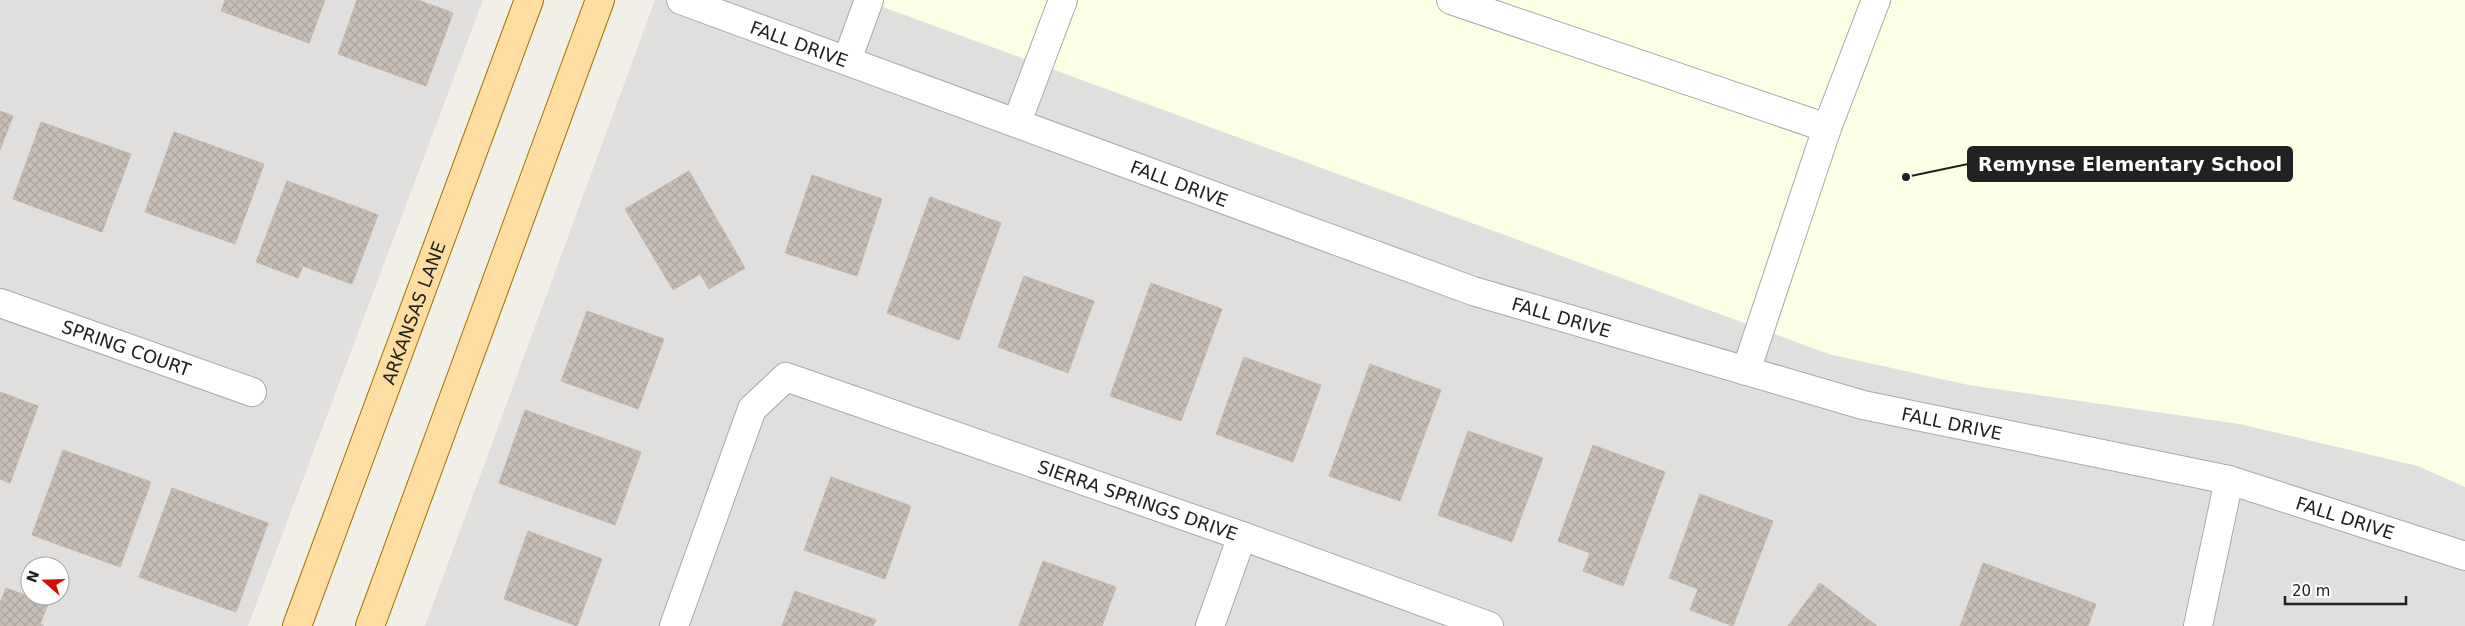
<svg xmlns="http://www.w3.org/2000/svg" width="2465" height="626" font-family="'DejaVu Sans',sans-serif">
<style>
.residential{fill:#e0dfde;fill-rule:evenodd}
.education{fill:#fdffe4}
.building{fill:url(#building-cross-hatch);stroke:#c4b7aa}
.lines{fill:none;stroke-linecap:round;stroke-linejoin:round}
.minor-casing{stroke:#a8a8a8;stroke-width:30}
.major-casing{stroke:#9f7400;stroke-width:30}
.minor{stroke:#fff;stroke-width:28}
.major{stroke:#ffdca0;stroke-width:28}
.labels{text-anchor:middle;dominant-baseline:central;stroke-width:5;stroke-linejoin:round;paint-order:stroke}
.street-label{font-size:18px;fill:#212121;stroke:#fff}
.leader{fill:none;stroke:#212121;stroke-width:2}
.callout-dot{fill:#212121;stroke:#fff;stroke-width:2}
.callout{fill:#212121;stroke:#212121;stroke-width:2}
.callout-label{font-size:19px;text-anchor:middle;font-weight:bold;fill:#fff}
</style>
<defs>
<pattern id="building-cross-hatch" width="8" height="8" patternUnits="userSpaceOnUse" patternTransform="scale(1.25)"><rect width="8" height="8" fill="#c7beb7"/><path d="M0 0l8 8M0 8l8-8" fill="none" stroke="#aba39d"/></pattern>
</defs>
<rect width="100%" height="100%" fill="#f2efe8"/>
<g class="residential">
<path d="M0 0H483L248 626H0ZM30 566H60V596H30Z"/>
<path d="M655 0H864L1829 354 1969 385 2240 424 2418 466 2465 487V626H425Z"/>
</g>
<path class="education" d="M864 0H2465V487L2418 466 2240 424 1969 385 1829 354Z"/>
<g class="building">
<path d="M225 0H325L309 43 221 11Z"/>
<path d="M357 0H418L453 13 426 86 338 54Z"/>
<path d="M0 111 13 116 0 150Z"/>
<path d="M41 122 131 154 102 232 13 199Z"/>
<path d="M174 132 264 164 235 244 145 212Z"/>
<path d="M689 171 745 268 709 289 700 274 673 290 625 209Z"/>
<path d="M812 175 882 199 857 276 785 253Z"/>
<path d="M287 181 378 215 352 284 303 266 298 278 256 262Z"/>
<path d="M930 197 1001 223 959 340 887 313Z"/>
<path d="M1024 276 1094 301 1068 373 998 347Z"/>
<path d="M1151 283 1222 309 1181 421 1110 396Z"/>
<path d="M587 311 664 339 638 409 561 381Z"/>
<path d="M1244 357 1321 385 1293 462 1216 434Z"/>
<path d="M1370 364 1441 390 1400 501 1329 476Z"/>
<path d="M0 392 38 406 10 483 0 479Z"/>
<path d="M525 410 641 452 615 525 499 483Z"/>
<path d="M1468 431 1543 458 1512 542 1438 515Z"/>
<path d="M1593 445 1665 472 1623 586 1583 571 1590 553 1558 541Z"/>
<path d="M63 450 151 482 120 567 32 535Z"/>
<path d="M831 477 911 506 885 579 804 550Z"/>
<path d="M172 488 268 523 236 612 139 577Z"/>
<path d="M1700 494 1773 521 1733 626 1690 610 1698 589 1669 578Z"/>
<path d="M528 531 602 559 577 626 504 599Z"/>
<path d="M1043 561 1116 587 1102 626H1019Z"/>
<path d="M1983 563 2096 604 2088 626H1960Z"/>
<path d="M1820 583 1877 626H1788Z"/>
<path d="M6 588 48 604 40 624 44 626H0V603Z"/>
<path d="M795 591 876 620 873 626H782Z"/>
</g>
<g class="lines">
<g class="minor-casing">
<g id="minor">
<path id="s1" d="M681 0 1473 291 1863 405 2229 480 2465 556"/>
<path d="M1451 0 1827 128 1746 371"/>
<path d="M847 60 869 0"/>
<path d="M1017 122 1063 0"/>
<path d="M1827 128 1876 0"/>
<path id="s2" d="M0 303 252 392"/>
<path id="s3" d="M674 626 752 409 786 377 1242 536 1489 626"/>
<path d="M1210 626 1242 536"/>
<path d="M2198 626 2229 480"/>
</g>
</g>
<g class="major-casing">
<g id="major">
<path id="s4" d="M297 626 529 0"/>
<path d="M370 626 600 0"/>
</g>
</g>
<use href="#minor" class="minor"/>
<use href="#major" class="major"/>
</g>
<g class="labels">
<g class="street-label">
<text stroke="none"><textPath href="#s1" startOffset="126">FALL DRIVE</textPath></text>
<text stroke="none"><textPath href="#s1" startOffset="531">FALL DRIVE</textPath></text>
<text stroke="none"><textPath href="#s4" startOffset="334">ARKANSAS LANE</textPath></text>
<text stroke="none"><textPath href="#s1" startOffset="936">FALL DRIVE</textPath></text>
<text stroke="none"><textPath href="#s2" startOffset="134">SPRING COURT</textPath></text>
<text stroke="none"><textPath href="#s1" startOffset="1341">FALL DRIVE</textPath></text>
<text stroke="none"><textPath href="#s3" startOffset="650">SIERRA SPRINGS DRIVE</textPath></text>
<text stroke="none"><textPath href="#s1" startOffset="1746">FALL DRIVE</textPath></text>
</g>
</g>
<path class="leader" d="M1906 177L1968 164"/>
<circle class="callout-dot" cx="1906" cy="177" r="5"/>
<rect class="callout" x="1968" y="147" width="324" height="34" rx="5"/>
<g class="callout-label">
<text x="2130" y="171">Remynse Elementary School</text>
</g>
<g transform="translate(45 581) rotate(290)"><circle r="24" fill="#ffffff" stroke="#a6a6a6"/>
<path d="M0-4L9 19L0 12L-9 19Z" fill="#d30d00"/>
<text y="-8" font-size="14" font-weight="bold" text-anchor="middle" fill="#212121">N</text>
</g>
<path d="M2285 596v8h121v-8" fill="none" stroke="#212121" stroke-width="2.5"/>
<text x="2292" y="596" font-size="15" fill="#212121" stroke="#ffffff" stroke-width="4" paint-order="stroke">20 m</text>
</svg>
